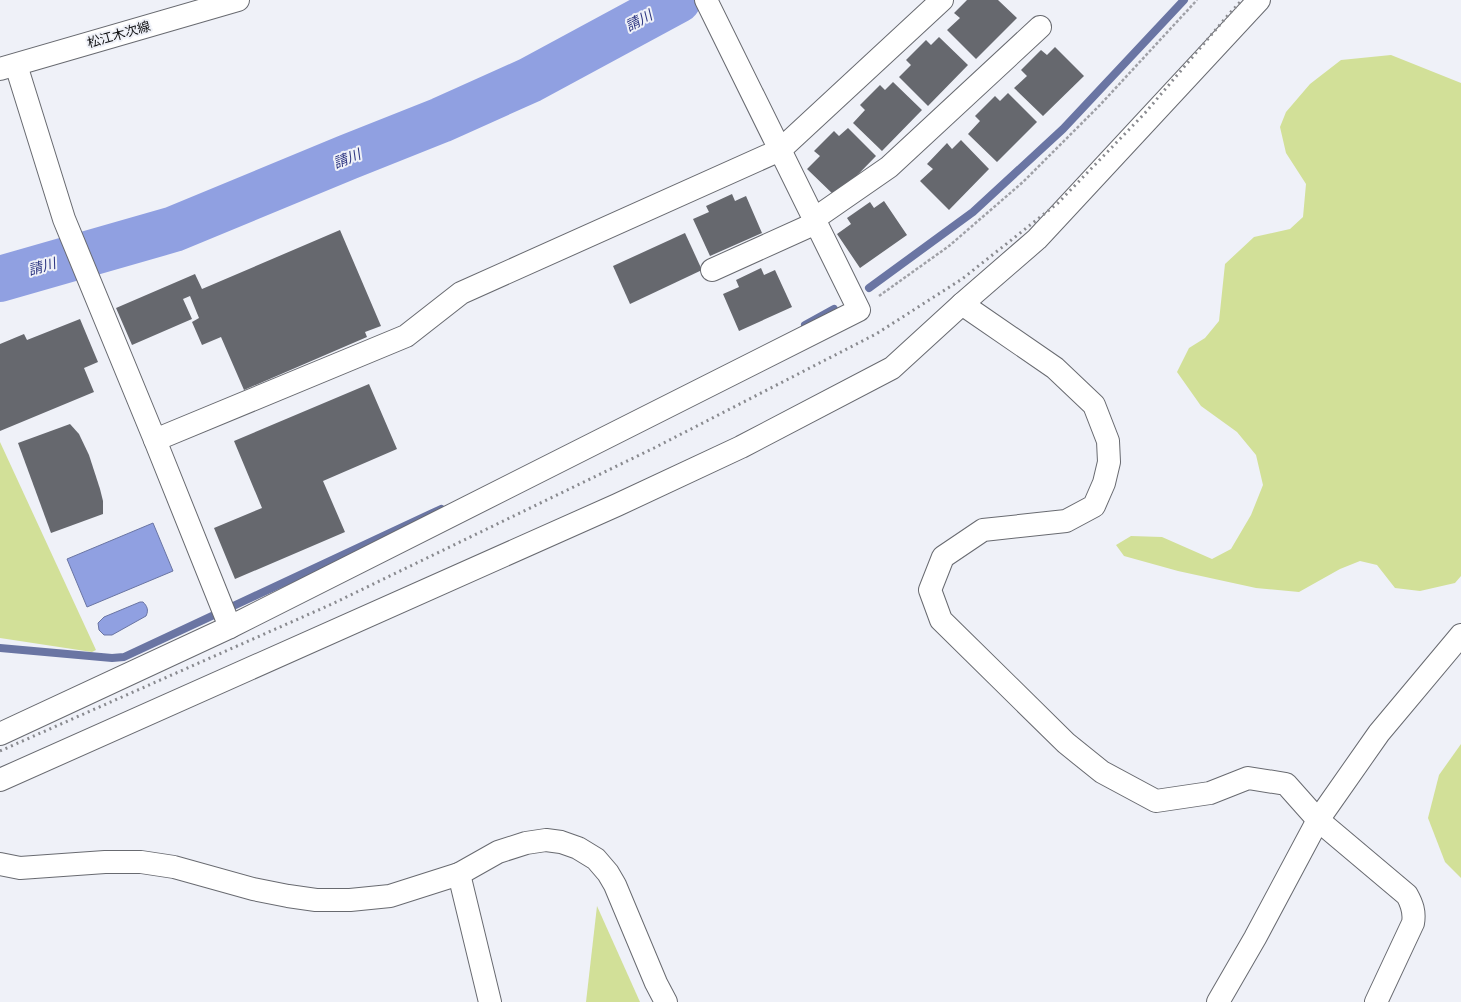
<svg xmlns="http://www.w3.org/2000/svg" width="1461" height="1002" font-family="'Varela Round','Noto Sans JP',sans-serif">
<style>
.green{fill:#d2e098}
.water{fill:#90a0e1;stroke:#6a75a3}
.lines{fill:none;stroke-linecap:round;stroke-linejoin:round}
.stream{stroke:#6a75a3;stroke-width:8}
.river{stroke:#90a0e1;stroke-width:46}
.building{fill:#66686e}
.minor-casing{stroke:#686a70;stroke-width:24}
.major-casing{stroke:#686a70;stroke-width:24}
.path{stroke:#a0a1a7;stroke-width:2.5;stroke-dasharray:3 2;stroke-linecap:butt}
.minor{stroke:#fff;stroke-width:22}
.major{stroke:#fff;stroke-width:22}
.rail{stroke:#898a8f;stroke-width:3;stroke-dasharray:2 4;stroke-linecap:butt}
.labels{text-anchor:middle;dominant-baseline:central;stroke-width:4;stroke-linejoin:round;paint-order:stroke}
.street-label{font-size:13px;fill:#101113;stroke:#eff1f8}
.water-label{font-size:14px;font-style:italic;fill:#2d3682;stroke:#eff1f8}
</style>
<rect width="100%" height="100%" fill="#eff1f8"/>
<g class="green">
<path d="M1391 55 1461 83V576L1455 583 1420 591 1395 588 1377 565 1360 561 1340 569 1299 592 1256 588 1178 571 1124 556 1116 545 1131 536 1162 537 1212 559 1231 549 1251 515 1263 485 1256 455 1237 432 1201 406 1177 372 1189 348 1205 338 1219 321 1225 264 1254 237 1290 229 1303 217 1306 184 1286 153 1280 127 1286 112 1310 84 1341 60Z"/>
<path d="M0 442 96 650 92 652 0 638Z"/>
<path d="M1461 744V878L1445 862 1428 818 1439 775Z"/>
<path d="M597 906 640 1002H586Z"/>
</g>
<g class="water">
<path d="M153 523 173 571 87 607 67 559Z"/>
<path d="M140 602H143C147 606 149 610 146 616L112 635H104L99 630 98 623 104 617Z"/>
</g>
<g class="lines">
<g class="stream">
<path d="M869 288 973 212 1063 129 1184 0"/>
<path d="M805 325 834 309"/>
<path d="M0 648 112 658 124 657 441 509"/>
</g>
<path class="river" d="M0 279 174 229 348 157 441 120 530 80 678 0"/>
</g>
<g class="building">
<path d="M967 0H998L1017 18 976 59 947 30 960 18 954 13Z"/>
<path d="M939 37 968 65 928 106 899 77 911 65 906 60 926 40 931 45Z"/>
<path d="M1055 47 1084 76 1043 116 1014 88 1027 76 1021 70 1041 50 1047 55Z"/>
<path d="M893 82 922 110 882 151 853 123 865 110 860 105 880 85 885 90Z"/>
<path d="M1008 93 1037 122 997 162 968 134 980 121 975 116 995 96 1000 101Z"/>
<path d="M848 128 876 156 836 197 807 169 820 156 814 151 834 131 839 136Z"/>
<path d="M961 140 989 169 949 210 920 181 933 169 927 164 947 143 952 149Z"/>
<path d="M732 194 735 201 746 196 762 233 710 256 693 219 709 212 706 206Z"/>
<path d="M884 201 907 235 860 268 837 234 851 224 847 218 870 202 874 208Z"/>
<path d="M340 230 381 326 365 332 367 337 244 390 221 337 202 345 192 322 199 318 190 296 183 299 192 319 132 345 116 308 195 274 202 289Z"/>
<path d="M685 233 702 270 630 304 613 266Z"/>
<path d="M761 268 764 275 775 270 792 307 739 331 723 294 739 287 736 280Z"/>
<path d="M80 319 98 362 84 368 94 392 0 431V344L24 334 27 340Z"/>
<path d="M369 384 397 449 323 481 345 532 235 579 214 528 262 508 234 441Z"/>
<path d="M70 424 79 434 89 455 100 489 103 501V514L51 533 18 443Z"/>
</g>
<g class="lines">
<g class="minor-casing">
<g id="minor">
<path d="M16 65 64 219 155 440 230 627"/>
<path d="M814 219 889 167 1040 27"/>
<path d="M712 270 816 223"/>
<path d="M962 304 1055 368 1094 405 1108 441 1109 462 1104 483 1094 506 1066 521 983 530 943 557 930 590 941 620 1066 743 1102 772 1156 801 1210 793 1248 778 1286 784 1318 820 1407 895C1412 904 1415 912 1413 923L1376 1002"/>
<path d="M155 440 406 336 461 293 780 150 942 0"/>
<path d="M0 734 230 627 859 310 706 0"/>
<path d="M0 780 617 505 741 447 892 368 962 304 1037 239 1259 0"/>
<path d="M0 864 20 868 105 862H141L174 867 253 889 288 896 316 900H350L390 896 459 874 498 852 526 843 546 840 561 842 578 848 596 859 608 873 615 885 656 983 666 1002"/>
<path d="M459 874 490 1002"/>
<path d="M1218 1002 1255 938 1318 820 1379 733 1461 635"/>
</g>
</g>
<g class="major-casing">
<path id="major" d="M0 69 238 0"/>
</g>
<path class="path" d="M879 296 949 246 1023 182 1100 105 1197 0"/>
<use href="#minor" class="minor"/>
<use href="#major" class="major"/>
<path class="rail" d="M0 751 332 604 654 448 876 334 962 279 1058 203 1145 113 1229 14 1242 0"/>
</g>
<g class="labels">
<g class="street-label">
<text transform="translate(119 35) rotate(-16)">松江木次線</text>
</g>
<g class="water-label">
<text transform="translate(639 21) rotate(-28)">請川</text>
<text transform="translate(347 159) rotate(-22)">請川</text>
<text transform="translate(42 267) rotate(-16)">請川</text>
</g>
</g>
</svg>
